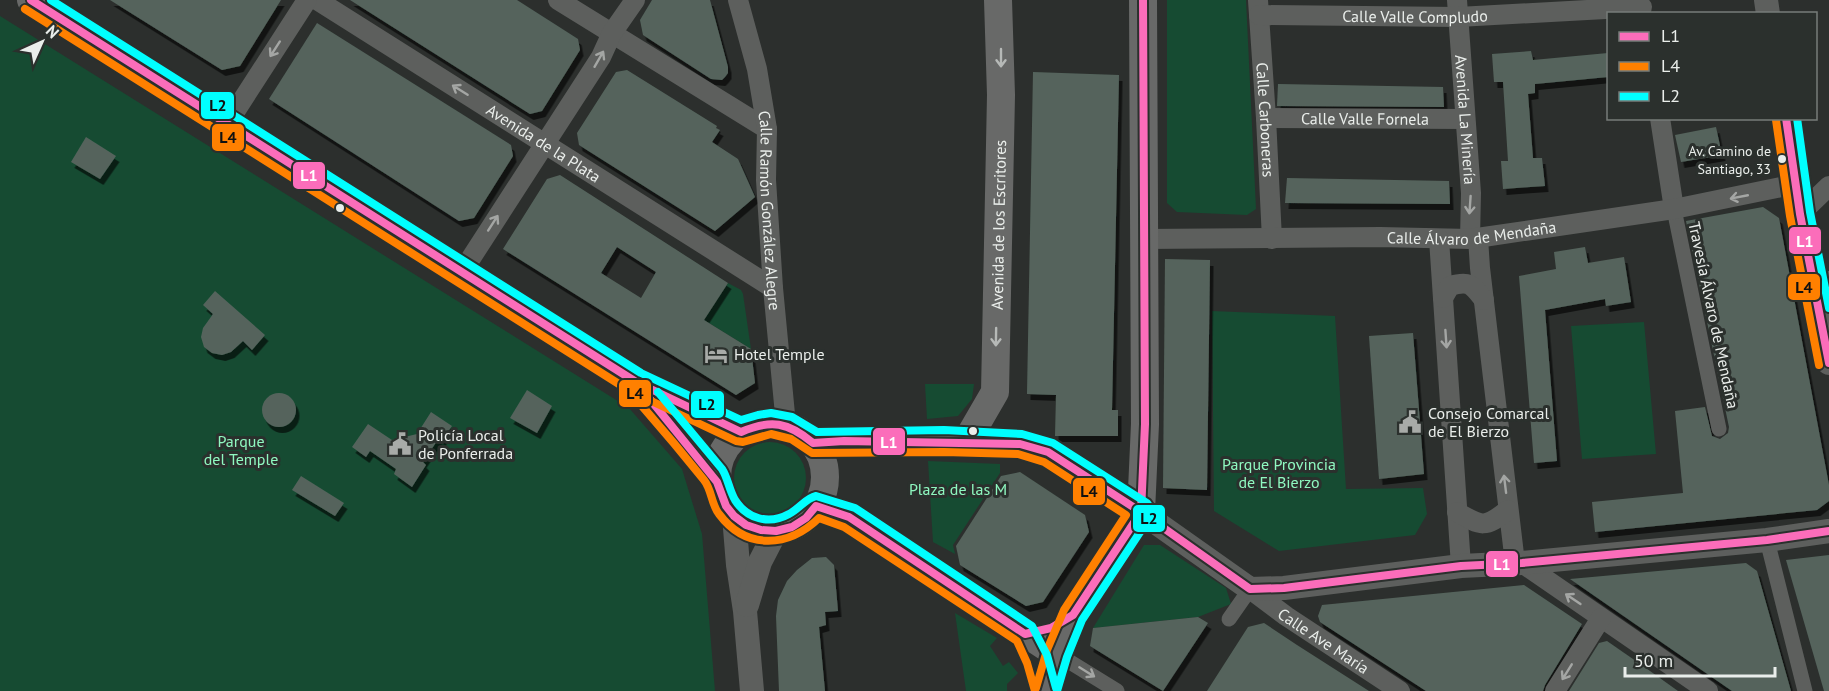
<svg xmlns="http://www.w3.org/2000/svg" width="1829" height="691" font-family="'PT Sans',sans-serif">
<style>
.green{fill:#164b32}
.building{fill:#54645c;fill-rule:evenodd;filter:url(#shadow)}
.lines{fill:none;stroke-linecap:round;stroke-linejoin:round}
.pedestrian{stroke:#5d5f5d;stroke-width:15}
.minor{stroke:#5d5f5d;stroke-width:20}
.tertiary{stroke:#5d5f5d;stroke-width:24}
.secondary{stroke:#686968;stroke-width:28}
.bus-1-casing{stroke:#2b302d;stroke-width:12}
.bus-2-casing{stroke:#2b302d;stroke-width:12}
.bus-3-casing{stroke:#2b302d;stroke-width:12}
.bus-1{stroke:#fb6dba;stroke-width:8}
.bus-2{stroke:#ff8000;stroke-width:8}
.bus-3{stroke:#0ff;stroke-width:8}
.oneway{stroke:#a4a6a4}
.oneway2{stroke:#b6b9b7}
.bus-dot{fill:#eaeeeb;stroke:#2b302d;stroke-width:2}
.labels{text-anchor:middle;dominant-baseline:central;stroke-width:6;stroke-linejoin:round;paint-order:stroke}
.bus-label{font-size:14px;fill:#eaeeeb;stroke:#2b302d;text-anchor:end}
.street-label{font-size:16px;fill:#eaeeeb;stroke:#2b302d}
.poi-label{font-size:16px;fill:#eaeeeb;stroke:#2b302d;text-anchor:start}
.park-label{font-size:16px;fill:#8ff8c0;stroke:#2b302d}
.line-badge{stroke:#2b302d;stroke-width:2}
.badge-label{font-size:16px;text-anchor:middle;font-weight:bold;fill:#fff}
.pale-badge-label{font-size:16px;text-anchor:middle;font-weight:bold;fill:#111}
</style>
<defs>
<filter id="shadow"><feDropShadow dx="3.5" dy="6" stdDeviation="0" flood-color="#0009"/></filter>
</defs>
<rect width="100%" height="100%" fill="#2c2f2d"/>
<g class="green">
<path d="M1167 0H1246L1256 209 1247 215 1177 212 1167 203Z"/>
<path d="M0 16 629 408 682 469 702 534 715 691H0Z"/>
<path d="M728 283 741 290 743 294 751 349 704 320Z"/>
<path d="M1212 311 1335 316 1346 489 1423 488 1427 514 1415 535 1279 551 1214 511Z"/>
<path d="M1644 322 1656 454 1582 459 1571 326Z"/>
<path d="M925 384H974L972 399 958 416 927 419Z"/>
<circle cx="770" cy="478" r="36"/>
<path d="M928 461 1000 464V473L953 545 955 554 933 542Z"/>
<path d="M1144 545H1160L1226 588 1231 604 1198 617 1093 628Z"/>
<path d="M955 613 997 638 990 646 1003 666 1009 662 1018 673 1007 684V691H966Z"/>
</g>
<g class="building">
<path d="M110 0H281L240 66 222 70Z"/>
<path d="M350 0H517L578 39 580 50 542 111 530 114Z"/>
<path d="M652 0H710L728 67V73L725 77 722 80 711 79 643 35 640 20Z"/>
<path d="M317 23 511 145 513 156 474 218 459 221 269 99Z"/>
<path d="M1531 51 1533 60 1608 53V77L1535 84V93L1528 94 1533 158H1542L1545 186 1503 189 1501 161H1508L1503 82H1494L1492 54Z"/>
<path d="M627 70 717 126 716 128 720 130 712 142 738 159 755 197 715 231 579 145 577 133 616 72Z"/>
<path d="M1033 72 1119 75 1112 410H1118V436H1055L1056 395 1027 394Z"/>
<path d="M1278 84 1443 87 1444 107 1277 106Z"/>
<path d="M1716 127 1722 155 1681 162 1675 135Z"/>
<path d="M86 137 116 156 100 179 71 162Z"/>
<path d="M560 175 728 283 704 320 751 349 755 383 736 395 503 249 547 179ZM617 247 656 272 641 298 601 273Z"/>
<path d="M1287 178 1449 181 1450 204 1285 203Z"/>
<path d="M1763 207 1779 218 1829 485V501L1817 510 1595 532 1592 502 1683 493 1675 411 1705 407 1712 436 1720 439 1728 433 1729 427 1686 221Z"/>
<path d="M1585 247 1588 263 1624 257 1631 302 1606 306 1605 299 1545 310 1557 461 1534 463 1519 276 1556 269 1554 252Z"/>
<path d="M1165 259 1210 260 1207 490 1163 488Z"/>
<path d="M215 291 265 335 252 350 243 341 231 352 222 355 212 353 204 347 201 337 203 328 213 314 203 305Z"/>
<path d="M1413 333 1424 474 1379 479 1369 336Z"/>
<path d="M527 390 552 406 537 433 510 418Z"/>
<circle cx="279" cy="410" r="17"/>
<path d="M431 412 452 426 442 440 439 438 423 462 426 465 412 487 394 474 396 469 370 451 366 457 352 447 368 424 392 440 417 434Z"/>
<path d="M1020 472 1085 515 1089 532 1043 602 1026 606 960 565 956 546 1001 476Z"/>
<path d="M301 476 344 503 335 516 292 490Z"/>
<path d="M1829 555V691H1824L1786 560Z"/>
<path d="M826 557 834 565 838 611 825 612 826 625 819 627 825 691H779L776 616 778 600 787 581 797 570 812 558Z"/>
<path d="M1746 563 1757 571 1791 691H1732L1570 579Z"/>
<path d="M1524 585 1582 624 1545 685 1543 691H1426L1320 622 1318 616 1322 605Z"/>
<path d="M1198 617 1208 623 1163 691 1090 646 1093 628Z"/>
<path d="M1264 623 1297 645 1369 691H1207L1248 627Z"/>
<path d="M1607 641 1643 666 1678 691H1569L1599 643Z"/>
</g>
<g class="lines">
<g class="pedestrian">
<path d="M1674 209 1719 429"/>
<path d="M1767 540 1805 691"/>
<path d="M1229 619 1250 589"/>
<path d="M1057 654 1117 691"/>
</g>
<g class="minor">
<path id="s1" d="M317 0 773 288"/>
<path d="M558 0 767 129"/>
<path id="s2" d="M738 0 757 69 767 129 766 180 773 288 786 425"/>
<path id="s3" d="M1258 0 1266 118 1272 239"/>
<path id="s4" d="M1457 0 1471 193 1470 239"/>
<path id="s5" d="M1259 15 1458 17 1642 7"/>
<path id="s6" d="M1266 118 1465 119"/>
<path d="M1660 118 1674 209"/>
<path d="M227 124 307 0"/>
<path d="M1800 214 1829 186"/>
<path d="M1478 238 1480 268 1515 563"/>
<path id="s7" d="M1144 239 1380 237 1470 239 1674 209 1796 184"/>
<path d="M1439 239 1461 566"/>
<path d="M462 272 601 57 612 33 635 0"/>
<path d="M1814 281H1829"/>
<path d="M1443 298 1450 286C1470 280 1472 285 1484 300"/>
<path d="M1457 512C1482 527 1485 528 1508 510"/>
<path d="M1522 563 1708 691"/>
<path id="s8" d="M1250 589 1286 616 1400 691"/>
<path d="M1555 691 1601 618"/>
</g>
<g class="tertiary">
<path d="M1766 0 1768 14"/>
<path d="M1786 118 1800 214 1829 363"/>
<path d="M1141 512 1250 589 1284 588 1461 566 1522 563 1767 540 1829 531"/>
<path d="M734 516 738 565 745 611 752 691"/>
<path d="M747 605 760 562 776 531"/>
</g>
<g class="secondary">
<path d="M31 0 636 382 741 432"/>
<path d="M643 391 717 482"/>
<circle cx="771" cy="477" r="54"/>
<path id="s9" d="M966 442 995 392 1001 95 998 0"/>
<path d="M813 443 844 441H944L1020 444 1048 452 1141 512"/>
<path d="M816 506 849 517 1057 654"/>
<path d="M1046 691 1057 654 1073 615 1141 512 1145 424 1143 0"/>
</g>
<g class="bus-1-casing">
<g id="bus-1">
<path d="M31 0 636 382 741 432C771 419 788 422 813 443L844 441 1020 444 1048 452 1141 512 1250 589 1284 588 1461 566 1522 563 1767 540 1829 531"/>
<path d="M1786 118 1800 214 1829 363"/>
<path d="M649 398 717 482 726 506 734 516 746 525 761 530 776 531 792 527 806 518 816 506 849 517 1025 634 1051 628 1073 615 1141 512 1145 424 1143 0"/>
</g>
</g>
<g class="bus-2-casing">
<g id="bus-2">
<path d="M25 9 630 391 736 441 743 442 771 434 791 439 812 453 944 452 1018 454 1044 462 1126 515 1064 610 1047 650 1036 688"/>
<path d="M1776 120 1790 216 1819 365"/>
<path d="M642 406C663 430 684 455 704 480 712 490 711 504 719 514 746 550 788 548 819 518L844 527 1017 641 1027 663 1035 691"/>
</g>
</g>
<g class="bus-3-casing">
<g id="bus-3">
<path d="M51 0 641 373 741 420 758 415 771 413 792 417 817 432 944 430 1022 434 1053 443 1147 503 1151 509 1150 517 1082 620 1067 657 1057 691"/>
<path d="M1797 118 1810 212 1829 308"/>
<path d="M658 392 722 469C728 478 729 490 735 500 747 519 769 525 789 514 799 509 806 498 816 496L855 508 1032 626 1047 655 1056 688"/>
</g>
</g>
<use href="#bus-1" class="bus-1"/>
<use href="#bus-2" class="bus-2"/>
<use href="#bus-3" class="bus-3"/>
</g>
<defs><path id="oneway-shaft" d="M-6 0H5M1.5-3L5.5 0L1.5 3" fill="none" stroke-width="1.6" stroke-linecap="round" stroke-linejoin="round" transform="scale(1.5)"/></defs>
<g class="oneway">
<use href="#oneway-shaft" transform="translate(275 49) rotate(123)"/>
<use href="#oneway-shaft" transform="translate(599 59) rotate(-60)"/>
<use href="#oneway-shaft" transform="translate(460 90) rotate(-148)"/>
<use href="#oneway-shaft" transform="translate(1739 197) rotate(169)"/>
<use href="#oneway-shaft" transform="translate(1470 205) rotate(94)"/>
<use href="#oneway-shaft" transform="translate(493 223) rotate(-57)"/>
<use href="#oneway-shaft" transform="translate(1446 339) rotate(86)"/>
<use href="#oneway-shaft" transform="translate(1505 484) rotate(-97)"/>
<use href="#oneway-shaft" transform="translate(1573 599) rotate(-146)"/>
<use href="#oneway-shaft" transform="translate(1087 672) rotate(32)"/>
<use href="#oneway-shaft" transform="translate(1567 672) rotate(122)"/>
</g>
<g class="oneway2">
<use href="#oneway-shaft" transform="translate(1001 58) rotate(90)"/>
<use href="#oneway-shaft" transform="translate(996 337) rotate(91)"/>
</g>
<defs>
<g id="hotel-bare" transform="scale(1.8)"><path d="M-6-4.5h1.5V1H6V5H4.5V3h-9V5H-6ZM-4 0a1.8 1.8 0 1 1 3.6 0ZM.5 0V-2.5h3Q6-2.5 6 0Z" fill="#a8aba8" stroke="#2b302d" stroke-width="2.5" paint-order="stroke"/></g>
<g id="civic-bare" transform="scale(1.8)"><path d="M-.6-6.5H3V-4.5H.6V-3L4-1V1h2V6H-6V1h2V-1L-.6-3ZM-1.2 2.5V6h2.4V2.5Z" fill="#a8aba8" stroke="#2b302d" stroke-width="2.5" paint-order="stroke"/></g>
</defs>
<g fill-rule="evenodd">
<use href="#hotel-bare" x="716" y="354"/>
<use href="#civic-bare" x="1410" y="422"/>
<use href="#civic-bare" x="400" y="444"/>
</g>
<g class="bus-dot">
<circle cx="1782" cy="159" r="5"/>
<circle cx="340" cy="208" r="5"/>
<circle cx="973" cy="431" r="5"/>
</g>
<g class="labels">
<g class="bus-label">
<text x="1771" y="151">Av. Camino de<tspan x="1771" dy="18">Santiago, 33</tspan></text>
</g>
<g class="street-label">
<text stroke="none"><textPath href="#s5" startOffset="156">Calle Valle Compludo</textPath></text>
<text stroke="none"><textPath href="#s3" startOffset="120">Calle Carboneras</textPath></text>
<text stroke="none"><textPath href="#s6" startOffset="99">Calle Valle Fornela</textPath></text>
<text stroke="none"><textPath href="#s4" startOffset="120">Avenida La Minería</textPath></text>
<text stroke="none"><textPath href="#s1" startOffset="268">Avenida de la Plata</textPath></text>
<text stroke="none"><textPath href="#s2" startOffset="214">Calle Ramón González Alegre</textPath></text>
<text stroke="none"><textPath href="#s9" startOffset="225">Avenida de los Escritores</textPath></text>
<text stroke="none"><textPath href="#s7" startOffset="328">Calle Álvaro de Mendaña</textPath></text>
<text transform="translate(1714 315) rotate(78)">Travesía Álvaro de Mendaña</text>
<text stroke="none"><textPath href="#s8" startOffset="90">Calle Ave María</textPath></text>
</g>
<g class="poi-label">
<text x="734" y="354">Hotel Temple</text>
<text x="1428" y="413">Consejo Comarcal<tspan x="1428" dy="18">de El Bierzo</tspan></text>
<text x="418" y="435">Policía Local<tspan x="418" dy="18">de Ponferrada</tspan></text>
</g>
<g class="park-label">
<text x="241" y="441">Parque<tspan x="241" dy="18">del Temple</tspan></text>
<text x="1279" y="464">Parque Provincia<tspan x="1279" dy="18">de El Bierzo</tspan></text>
<text x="958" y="489">Plaza de las M</text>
</g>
</g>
<g class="line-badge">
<rect x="200" y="91" width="35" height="29" rx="6" fill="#0ff"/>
<rect x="211" y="123" width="34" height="29" rx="6" fill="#ff8000"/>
<rect x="292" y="161" width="34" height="29" rx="6" fill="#fb6dba"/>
<rect x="1788" y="226" width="34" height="29" rx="6" fill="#fb6dba"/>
<rect x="1787" y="273" width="34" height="28" rx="6" fill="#ff8000"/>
<rect x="618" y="379" width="34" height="29" rx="6" fill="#ff8000"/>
<rect x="690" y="390" width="35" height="29" rx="6" fill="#0ff"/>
<rect x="872" y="427" width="34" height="29" rx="6" fill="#fb6dba"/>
<rect x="1072" y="477" width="34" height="29" rx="6" fill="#ff8000"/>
<rect x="1132" y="504" width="34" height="29" rx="6" fill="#0ff"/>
<rect x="1485" y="550" width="34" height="28" rx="6" fill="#fb6dba"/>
</g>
<g class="badge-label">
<text x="309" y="181">L1</text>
<text x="1805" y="247">L1</text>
<text x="889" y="448">L1</text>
<text x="1502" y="570">L1</text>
</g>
<g class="pale-badge-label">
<text x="218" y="111">L2</text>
<text x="228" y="143">L4</text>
<text x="1804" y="293">L4</text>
<text x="635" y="399">L4</text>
<text x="707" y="410">L2</text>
<text x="1089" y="497">L4</text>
<text x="1149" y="524">L2</text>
</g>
<rect x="1607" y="12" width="210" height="108" fill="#2b302d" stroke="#777c79" stroke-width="1.5"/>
<rect x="1619" y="32" width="30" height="9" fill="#fb6dba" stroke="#777c79" stroke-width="1.5"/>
<text x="1661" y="42" font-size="18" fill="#eaeeeb">L1</text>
<rect x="1619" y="62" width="30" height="9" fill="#ff8000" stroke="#777c79" stroke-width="1.5"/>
<text x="1661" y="72" font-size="18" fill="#eaeeeb">L4</text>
<rect x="1619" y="92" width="30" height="9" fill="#00ffff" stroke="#777c79" stroke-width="1.5"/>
<text x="1661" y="102" font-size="18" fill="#eaeeeb">L2</text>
<g transform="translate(42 42) rotate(45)" stroke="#2b302d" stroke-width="4.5" paint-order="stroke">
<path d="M0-4.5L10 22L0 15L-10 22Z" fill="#eaeeeb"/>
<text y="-9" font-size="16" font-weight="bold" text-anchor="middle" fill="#eaeeeb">N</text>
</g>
<path d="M1625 667v9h150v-9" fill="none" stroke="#eaeeeb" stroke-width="3"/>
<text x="1634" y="667" font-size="18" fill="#eaeeeb" stroke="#2b302d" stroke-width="4.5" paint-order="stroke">50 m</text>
</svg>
